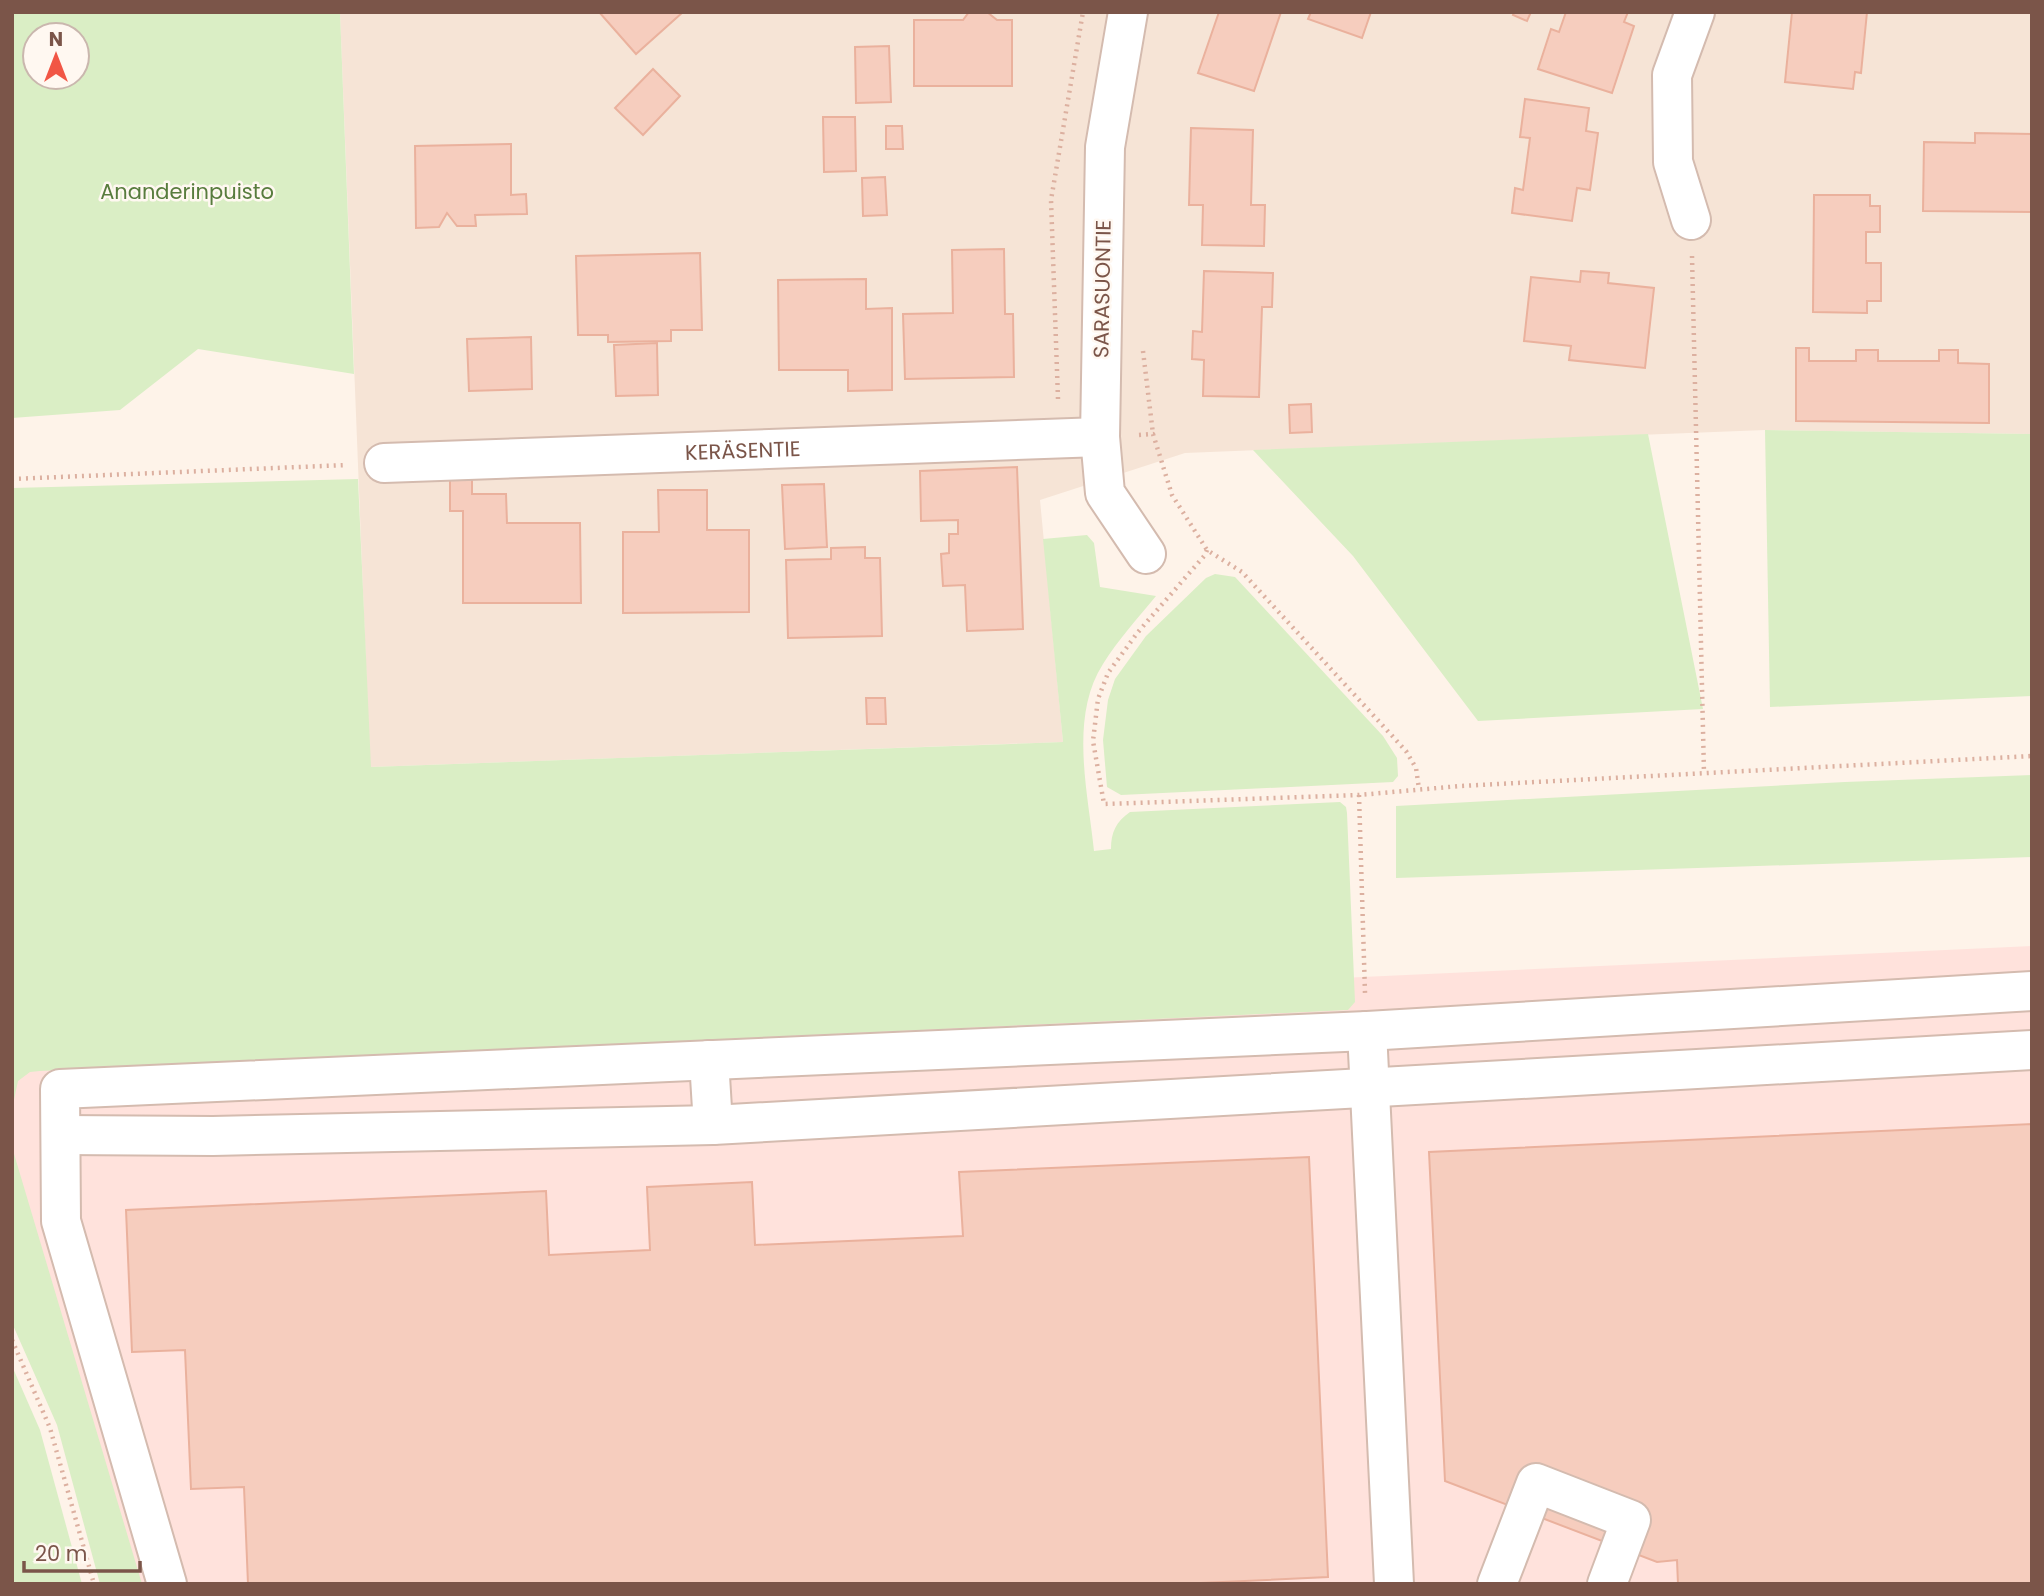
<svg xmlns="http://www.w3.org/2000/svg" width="2044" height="1596" font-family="Poppins,sans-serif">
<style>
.residential{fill:#f6e4d6}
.commercial{fill:#ffe2dc}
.green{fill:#daeec5;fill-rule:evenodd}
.building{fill:#f6cdbe;stroke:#eab19d;stroke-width:2}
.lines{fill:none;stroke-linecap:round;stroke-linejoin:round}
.minor-casing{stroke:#d4bbaf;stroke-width:42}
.path{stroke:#dcb0a0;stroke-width:4.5;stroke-dasharray:2 5;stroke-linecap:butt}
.minor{stroke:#fff;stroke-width:38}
.labels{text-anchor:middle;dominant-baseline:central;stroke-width:5;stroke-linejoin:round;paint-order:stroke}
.park-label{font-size:21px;fill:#587c3d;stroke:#fff8f1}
.street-label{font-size:21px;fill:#7b5549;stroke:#fff8f1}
</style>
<rect width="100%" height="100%" fill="#fef3e9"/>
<path class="residential" d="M340 12H2032V434L1765 430 1185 453 1040 500 1063 742 370 767Z"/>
<path class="commercial" d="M2032 946V1584H134L12 1181V1074L22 1039Z"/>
<g class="green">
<path d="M12 12H340L354 374 198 349 120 410 12 418ZM77 35V77H35V35Z"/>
<path d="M1765 430 2032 434V696L1770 707Z"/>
<path d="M1648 434 1703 709 1478 721 1353 556 1253 450Z"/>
<path d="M358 479 371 767 1063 742 1043 539 1087 535 1094 543 1100 587 1156 596C1138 618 1118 640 1103 664 1069 717 1088 792 1094 851L1111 849C1111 832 1116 822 1130 812L1340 802 1346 807 1347 813 1355 1002 1348 1010 40 1071 30 1072 18 1081 12 1109V488Z"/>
<path d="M1215 574 1235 577 1383 736 1397 758 1398 776 1393 782 1121 795 1107 787 1103 740 1108 700 1115 679 1146 636 1206 578Z"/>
<path d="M2032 775V857L1396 878V806L1845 782Z"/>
<path d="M12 1147 142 1584H100L57 1425 12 1323Z"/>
<path d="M12 1366 40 1430 82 1584H12Z"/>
</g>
<g class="building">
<path d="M599 12H683L636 54Z"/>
<path d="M969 12H987L997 20H1012V86H914V20H963Z"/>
<path d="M1219 12H1281L1254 91 1198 73Z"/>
<path d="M1311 12H1371L1362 38 1308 19Z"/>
<path d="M1514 12H1531L1527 21 1513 15Z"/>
<path d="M1566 12H1628L1624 22 1634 26 1612 93 1538 69 1551 29 1559 32Z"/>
<path d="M1792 12H1867L1861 73 1855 72 1853 89 1785 82Z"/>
<path d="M889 46 891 102 856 103 855 47Z"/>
<path d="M653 69 680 96 643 135 615 108Z"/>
<path d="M1525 99 1589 108 1586 131 1598 133 1590 190 1577 188 1572 221 1512 213 1515 188 1523 190 1530 138 1520 137Z"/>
<path d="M823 117H855L856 171 824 172Z"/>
<path d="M886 126H902L903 149H886Z"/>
<path d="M1191 128 1253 130 1251 205H1265L1264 246 1202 245 1203 205H1189Z"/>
<path d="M1975 133 2032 134V212L1923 211 1924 142 1975 143Z"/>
<path d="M511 144V195L526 194 527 214 475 215 476 226H457L447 213 439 227 416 228 415 146Z"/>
<path d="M885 177 887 215 863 216 862 178Z"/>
<path d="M1814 195H1870V206H1880V232H1866V263H1881V301H1867V313L1813 312Z"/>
<path d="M1004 249 1005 314H1013L1014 377 905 379 903 314 953 313 952 250Z"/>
<path d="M700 253 702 330H671V341L608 342V335H578L576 256Z"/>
<path d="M1204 271 1273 273 1272 307H1262L1259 397 1203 396 1204 360 1192 359 1193 331 1202 332Z"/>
<path d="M1581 271 1609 273 1608 283 1654 288 1645 368 1569 360 1571 346 1524 341 1531 277 1580 282Z"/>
<path d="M866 279V309L892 308V390L848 391V370H779L778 280Z"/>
<path d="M531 337 532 389 469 391 467 339Z"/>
<path d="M657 343 658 395 616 396 614 345Z"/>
<path d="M1796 348H1809V361H1856V350H1878V361H1939V350H1958V363L1989 364V423L1796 421Z"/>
<path d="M1311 404 1312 432 1290 433 1289 405Z"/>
<path d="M1017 467 1023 629 967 631 965 585 943 586 941 554 949 553V534H958V520L921 521 920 471Z"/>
<path d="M450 476H472V494H506L507 523H580L581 603H463V511H450Z"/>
<path d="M824 484 827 547 785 549 782 485Z"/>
<path d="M658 490H707V530H749V612L623 613V532H659Z"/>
<path d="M865 547V558H880L882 636 788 638 786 560 831 559V548Z"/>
<path d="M866 698H885L886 724H867Z"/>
<path d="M2032 1124V1584H1678L1677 1560 1657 1562 1445 1481 1429 1152Z"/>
<path d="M1309 1157 1328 1577 1179 1584H248L244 1487 191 1489 185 1350 132 1352 126 1210 546 1191 549 1255 650 1250 647 1187 752 1182 755 1245 963 1236 959 1172Z"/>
</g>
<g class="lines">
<g class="minor-casing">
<g id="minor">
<path d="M1128 12 1105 147 1100 437 1105 493 1146 554"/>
<path d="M1691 220 1673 162 1672 75 1695 12"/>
<path id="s1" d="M384 463 1100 437"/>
<path d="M1367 1031 1394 1584"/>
<path d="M709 1060 713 1125"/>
<path d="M61 1135 213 1136 713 1125 2032 1050"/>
<path d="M167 1584 61 1221 60 1089 1367 1031 2032 991"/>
<path d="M1497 1584 1536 1483 1631 1520 1607 1584"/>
</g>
</g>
<g class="path">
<path d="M1692 256 1704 773"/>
<path d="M1143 351 1153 434"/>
<path d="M1058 399 1051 200 1083 12"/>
<path d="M1139 435 1153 434 1172 495 1207 550 1242 572 1406 751 1416 768 1419 789"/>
<path d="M12 479 347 465"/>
<path d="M1207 550 1205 555 1138 632 1108 673 1098 699 1093 741 1104 804 1359 795 1460 786 2032 756"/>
<path d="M1359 795 1365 993"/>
<path d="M12 1340 50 1428 94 1584"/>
</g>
<use href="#minor" class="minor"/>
</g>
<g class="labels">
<g class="park-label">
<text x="187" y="191">Ananderinpuisto</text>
</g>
<g class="street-label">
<text transform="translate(1102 289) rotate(-89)">SARASUONTIE</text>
<text stroke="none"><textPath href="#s1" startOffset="359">KERÄSENTIE</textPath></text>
</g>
</g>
<rect width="2044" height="1596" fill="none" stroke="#7b5549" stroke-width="28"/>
<g transform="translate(56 56)"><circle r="33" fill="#fff8f1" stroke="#cab7ae" stroke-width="2"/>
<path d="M0-5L12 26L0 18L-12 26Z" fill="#f15645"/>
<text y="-10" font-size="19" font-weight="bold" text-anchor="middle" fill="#7b5549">N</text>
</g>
<path d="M24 1561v10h116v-10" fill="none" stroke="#7b5549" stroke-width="3.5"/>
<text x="35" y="1561" font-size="21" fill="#7b5549" stroke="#fff8f1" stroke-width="5" paint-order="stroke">20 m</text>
</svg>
